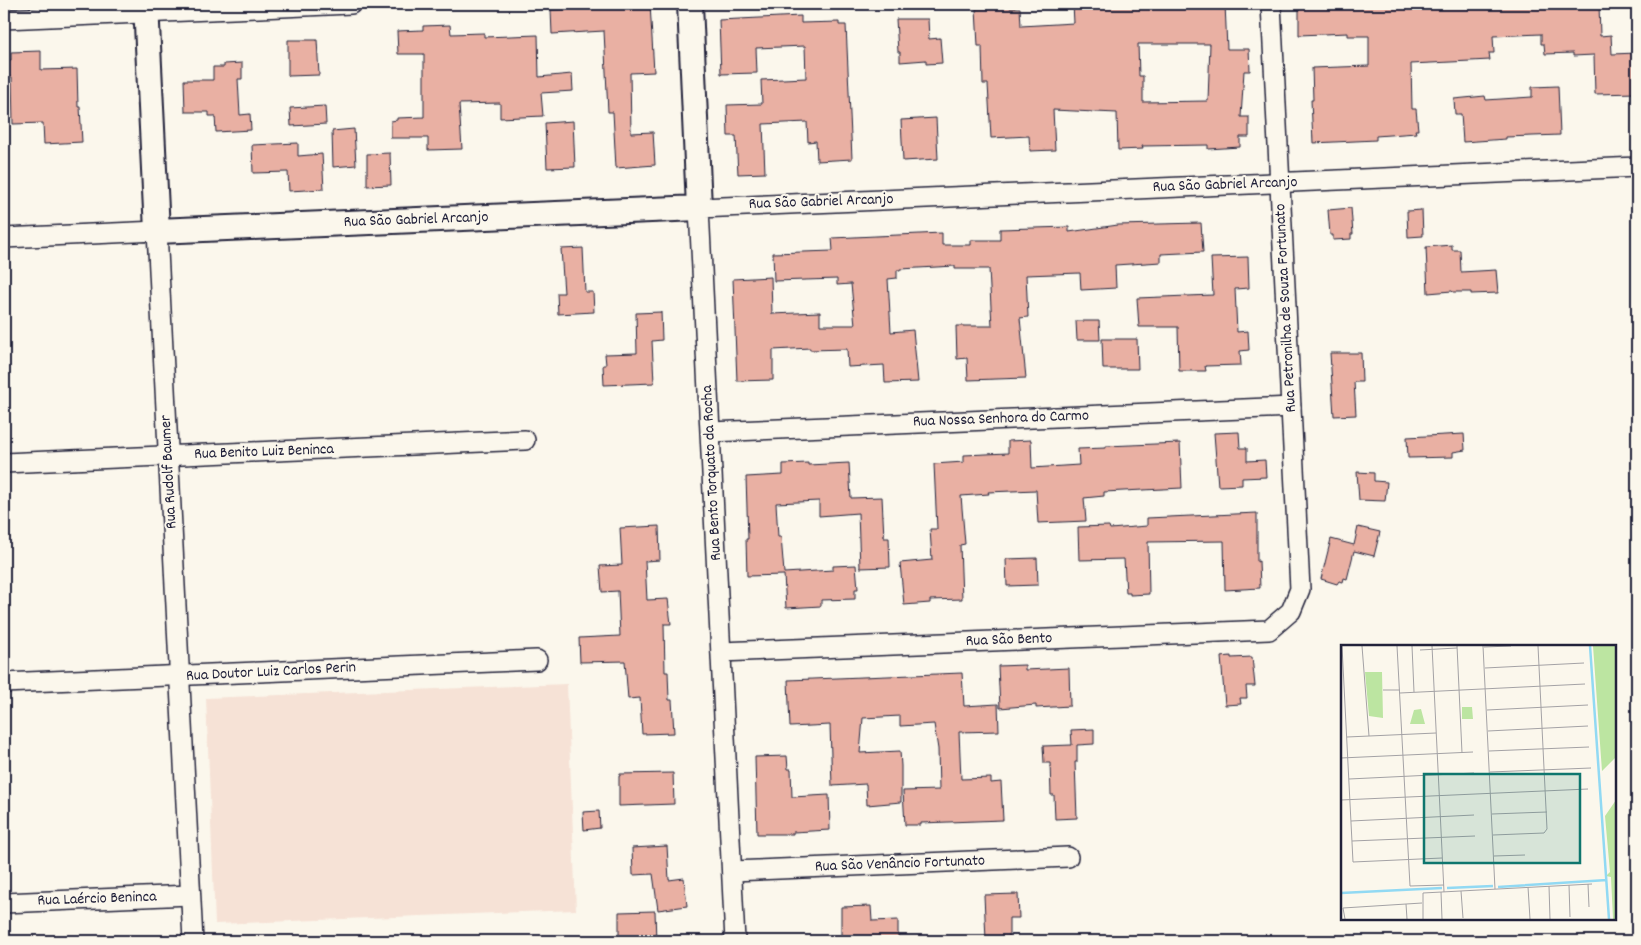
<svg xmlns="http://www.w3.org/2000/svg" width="1641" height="945" font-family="Dekko,sans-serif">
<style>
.built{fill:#f6e2d6}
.building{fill:#e9b0a3;stroke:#22223b;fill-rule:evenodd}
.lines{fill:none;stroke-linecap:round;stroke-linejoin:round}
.minor-casing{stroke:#22223b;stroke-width:22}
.tertiary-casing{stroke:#22223b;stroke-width:28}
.minor{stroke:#fbf7ec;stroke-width:19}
.tertiary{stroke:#fbf7ec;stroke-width:24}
.labels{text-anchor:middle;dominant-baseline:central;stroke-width:4;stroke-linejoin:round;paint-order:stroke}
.street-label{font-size:16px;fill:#22223b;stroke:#fbf7ec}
.inset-river{fill:none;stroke:#91d9f3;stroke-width:2.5}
.inset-road{fill:none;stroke:#a4a2a5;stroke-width:1}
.view{fill:#0f766e;fill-opacity:0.15;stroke:#0f766e;stroke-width:2.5}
.inset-edge{fill:none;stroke:#22223b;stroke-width:2.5}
</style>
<rect width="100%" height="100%" fill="#fbf7ec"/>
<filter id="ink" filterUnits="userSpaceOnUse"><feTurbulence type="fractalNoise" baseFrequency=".02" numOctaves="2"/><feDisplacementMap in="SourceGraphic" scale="10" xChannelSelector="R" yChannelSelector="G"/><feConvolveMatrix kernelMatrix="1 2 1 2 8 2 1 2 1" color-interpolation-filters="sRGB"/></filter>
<g filter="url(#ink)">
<path class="built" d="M567 684 576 910 215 924 206 698Z"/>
<g class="building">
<path d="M575 4H650L654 72 630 73 631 133 653 132 655 165 616 168 613 112H608L604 31 552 34 551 10 576 9Z"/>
<path d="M1073 4H1105V6L1225 4 1227 49H1249L1250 71H1244L1241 117H1249V137H1240V147L1208 149V145L1142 146 1143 149 1118 150 1117 113 1053 110 1055 150 1030 151 1029 136 991 138 988 84H983L982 46H978L976 9 1010 6V8H1020L1021 26 1074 23ZM1138 44H1210L1208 101 1143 102V76H1139Z"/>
<path d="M1348 4H1418L1419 6 1599 4 1600 36 1611 35 1612 54 1637 53V93L1595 94 1594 55 1573 56V53L1545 54 1544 44H1541V34L1493 36 1494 53H1489L1490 60 1411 64 1412 109H1416L1418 130H1415L1416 133 1376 136V140L1313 143 1311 100H1313L1312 68 1369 66V36H1348V33L1299 35V7Z"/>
<path d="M801 16V23L839 22V25H846L852 159 817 161 816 141 808 142 807 122 763 124 765 173 738 174 736 136H728L727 105 762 104 761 80 806 78 805 46 756 48 757 73 721 74 719 20Z"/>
<path d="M896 19H928L929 39 940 38 942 63 926 64V60L900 62V52H898Z"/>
<path d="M450 25 451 34 484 33V37L538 35 539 77 572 74 573 91 541 93 543 116 500 118V103L459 104 462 149 428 150V138H391V121L397 120V118L424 117V54H398L397 31 423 30V26Z"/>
<path d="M288 40H317L319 75 288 76Z"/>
<path d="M41 51V70L77 69 78 107H80L82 142 44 144 43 123 13 124 12 77H4V60H11V52Z"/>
<path d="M242 63V79H238L240 115 250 114 251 130 216 132 215 116H209V112H185L184 80H213V67H224V64Z"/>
<path d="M1558 86 1560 135 1506 137V139L1463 142 1461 114H1455L1454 99 1485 96 1486 100 1532 97V87Z"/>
<path d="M325 106 326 124 291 126 290 108Z"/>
<path d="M936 118 938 159 903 161 901 120Z"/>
<path d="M573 121 575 167 547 168 545 123Z"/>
<path d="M354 129 356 165 333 167 332 131Z"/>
<path d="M298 143V156L322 154 324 189 289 191 288 172 253 173 252 145Z"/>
<path d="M390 153 391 185 367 186V154Z"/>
<path d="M1351 208 1353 234H1351V239L1333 240V235H1330L1328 210Z"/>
<path d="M1422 210 1423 236 1408 237 1407 211Z"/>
<path d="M1201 223 1203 252 1161 254V262L1115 265 1116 288 1081 290 1080 273 1026 275 1028 317 1020 318 1026 378 968 380 967 358 957 359 956 326H992L989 269H955V266L900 269V270H897V278L888 279 891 332 913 330 918 382 885 383 884 365 848 367 847 349 810 350V348L773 350V380L737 381 733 279 771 277 772 314 820 312V325H855L851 284 837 285V279L774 281 773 253 833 251 832 238 942 233V245H971V240H1000V229L1069 227V232L1118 225Z"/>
<path d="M1452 245V250H1460L1461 272 1496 270 1498 293 1471 294V292H1453L1452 291 1428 293 1426 247Z"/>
<path d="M583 248 585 292H593L594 312 558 314 557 293H564L561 249Z"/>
<path d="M1248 257 1249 288 1235 289 1237 332 1248 331 1249 350 1240 351 1241 365 1205 366 1206 371H1179L1178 327H1139L1137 298 1213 295 1211 258Z"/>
<path d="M661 312 662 340 652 341 654 383 604 385 603 365H606L605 354 637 353 636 313Z"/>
<path d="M1076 321H1099L1100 340H1077Z"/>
<path d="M1102 339H1137L1138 369H1103Z"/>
<path d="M1330 353H1361L1362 382H1354L1356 415 1334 416Z"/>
<path d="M1239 432 1240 448H1247V461L1265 460 1266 477 1242 478V485L1218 486 1214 433Z"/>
<path d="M1464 434 1465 450 1453 452V457L1408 458 1407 437Z"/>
<path d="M1031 440 1032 468 1079 465 1078 449 1106 448V446L1180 443 1182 488 1104 492V496L1084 498 1086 521 1038 523 1036 490 988 492 989 494 961 496 965 544 960 545 962 599 930 600V603L904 605 900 563 932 560 930 529H937L934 464 964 462V455L1008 453V441Z"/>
<path d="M808 463V465L849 463 851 498 882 497 884 538H889L890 567 860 568 858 513 819 516V501L776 503 778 537H781L784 573 833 570V566L856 565 858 589H855V599L821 600V606L786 608 784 575 747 576 746 539H748L746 477 783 475V464Z"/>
<path d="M1357 472 1374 473V481L1387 482 1385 501 1359 500Z"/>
<path d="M1257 513V562L1259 561 1260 588 1225 590 1224 541 1148 542 1149 594 1130 595V593H1126L1124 559 1079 560 1078 527 1109 526 1110 529 1147 526V518Z"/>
<path d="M659 526 660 560 645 561 647 600 668 599 671 624H664L665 672H668L669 700H672L674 733 642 734 640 698 628 699 625 661 580 662 579 638 620 636 618 591 602 592 600 566 622 565 620 528Z"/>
<path d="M1358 527 1380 532 1374 556 1354 551 1347 579 1344 578 1343 582 1339 581 1337 584 1321 579 1331 539 1354 545Z"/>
<path d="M1037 558 1038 585 1007 586 1006 559Z"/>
<path d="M1231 656V658L1252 657 1255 686H1246L1247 698H1240L1241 704 1225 705 1221 657Z"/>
<path d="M1025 665V670L1069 668 1070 706 1036 708V705L1000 708 998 666Z"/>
<path d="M962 673 964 706 998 704 999 731 959 732 961 779 991 778V783L1001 782 1003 820 921 823V825H905L903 791 939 790 938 749 934 724 900 726V716L863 718 860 753 900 751 901 766V802L867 805 866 784 832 786 830 725 790 727 788 680Z"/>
<path d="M1094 729V744L1077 745V762H1075L1077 818 1055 819 1054 795H1051L1050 763H1044L1043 746 1072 745 1071 730Z"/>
<path d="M787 756 788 769H791L792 797 829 795 830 830 793 832V834H757L755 757Z"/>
<path d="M673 773 674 804 619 806V776H620V774Z"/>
<path d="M599 811 600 828 584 830 583 812Z"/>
<path d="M667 846 669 880 684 878 687 906 658 910 653 874 633 875 632 848Z"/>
<path d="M1018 894 1019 918H1009V939L986 940 984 895Z"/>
<path d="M871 906 872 921 898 920V941H841V907Z"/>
<path d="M655 911 656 941H619V912Z"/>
</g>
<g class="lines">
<g class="minor-casing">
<g id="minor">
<path d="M4 19 351 4"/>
<path d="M4 238 157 231 193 941"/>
<path d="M711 432 1291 407"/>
<path d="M4 463 525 440"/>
<path d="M721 652 1269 630 1291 611 1300 589 1271 4"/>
<path d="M4 683 537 660"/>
<path d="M732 871 1068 857"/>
<path d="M4 903 190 895"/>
<path d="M735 941 699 208 1637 167"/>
</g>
</g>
<g class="tertiary-casing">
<path id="tertiary" d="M146 4 157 231 699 208 690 4"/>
</g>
<use href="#minor" class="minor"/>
<use href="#tertiary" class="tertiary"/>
</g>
</g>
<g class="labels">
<g class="street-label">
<text transform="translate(1225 185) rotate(-2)">Rua São Gabriel Arcanjo</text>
<text transform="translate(821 202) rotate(-2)">Rua São Gabriel Arcanjo</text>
<text transform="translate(416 220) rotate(-2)">Rua São Gabriel Arcanjo</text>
<text transform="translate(1286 308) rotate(-93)">Rua Petronilha de Souza Fortunato</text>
<text transform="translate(1001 419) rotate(-2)">Rua Nossa Senhora do Carmo</text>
<text transform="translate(264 452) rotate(-2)">Rua Benito Luiz Beninca</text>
<text transform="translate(169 472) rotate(-93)">Rua Rudolf Baumer</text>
<text transform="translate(712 473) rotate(-93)">Rua Bento Torquato da Rocha</text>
<text transform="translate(1009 640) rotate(-2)">Rua São Bento</text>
<text transform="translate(271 672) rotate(-3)">Rua Doutor Luiz Carlos Perin</text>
<text transform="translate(900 864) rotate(-2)">Rua São Venâncio Fortunato</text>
<text transform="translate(97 899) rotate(-2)">Rua Laércio Beninca</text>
</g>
</g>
<g transform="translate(1341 645)">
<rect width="275" height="275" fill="#fbf7ec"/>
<path d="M252 1H275V112L261 126ZM24 27H41L42 73 28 71ZM121 62H131L132 74H121ZM80 64 84 79H69L73 65ZM275 155V274H272L270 232 265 231 269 227 264 171Z" fill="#bce5a1"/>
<path class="inset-river" d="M249 1 268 274M157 242 266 235M106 243 152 241M0 248 101 243"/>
<path class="inset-road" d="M1 1 12 217 101 213M21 1 28 91M56 1 69 241 103 240M71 1 73 47M91 1 103 247M116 1 121 108M142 1 154 244M143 2 170 1M79 5 116 3M144 23 243 18M42 45H59M59 48 244 39M146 65 247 60M147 86 247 81M6 92 95 88M148 106 248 102M0 113 132 107M149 127 250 123M8 134 133 128M0 155 247 144M151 169 206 167M10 176 133 170M152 190 203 188 206 184 197 1M11 196 134 191M153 211 184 210M247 239 248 262M228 240 229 272M208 241 209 274M187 242 189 274M120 246 122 273M100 247 101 274M65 259 66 274M4 274 2 263 81 258M82 274V248L251 239"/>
<path class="view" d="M83 129H239V218H83Z"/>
<rect width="275" height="275" class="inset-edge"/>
</g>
<rect width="1641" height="945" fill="none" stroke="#fbf7ec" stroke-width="20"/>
<rect x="10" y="10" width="1621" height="925" fill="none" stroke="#22223b" stroke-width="2" filter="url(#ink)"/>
</svg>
